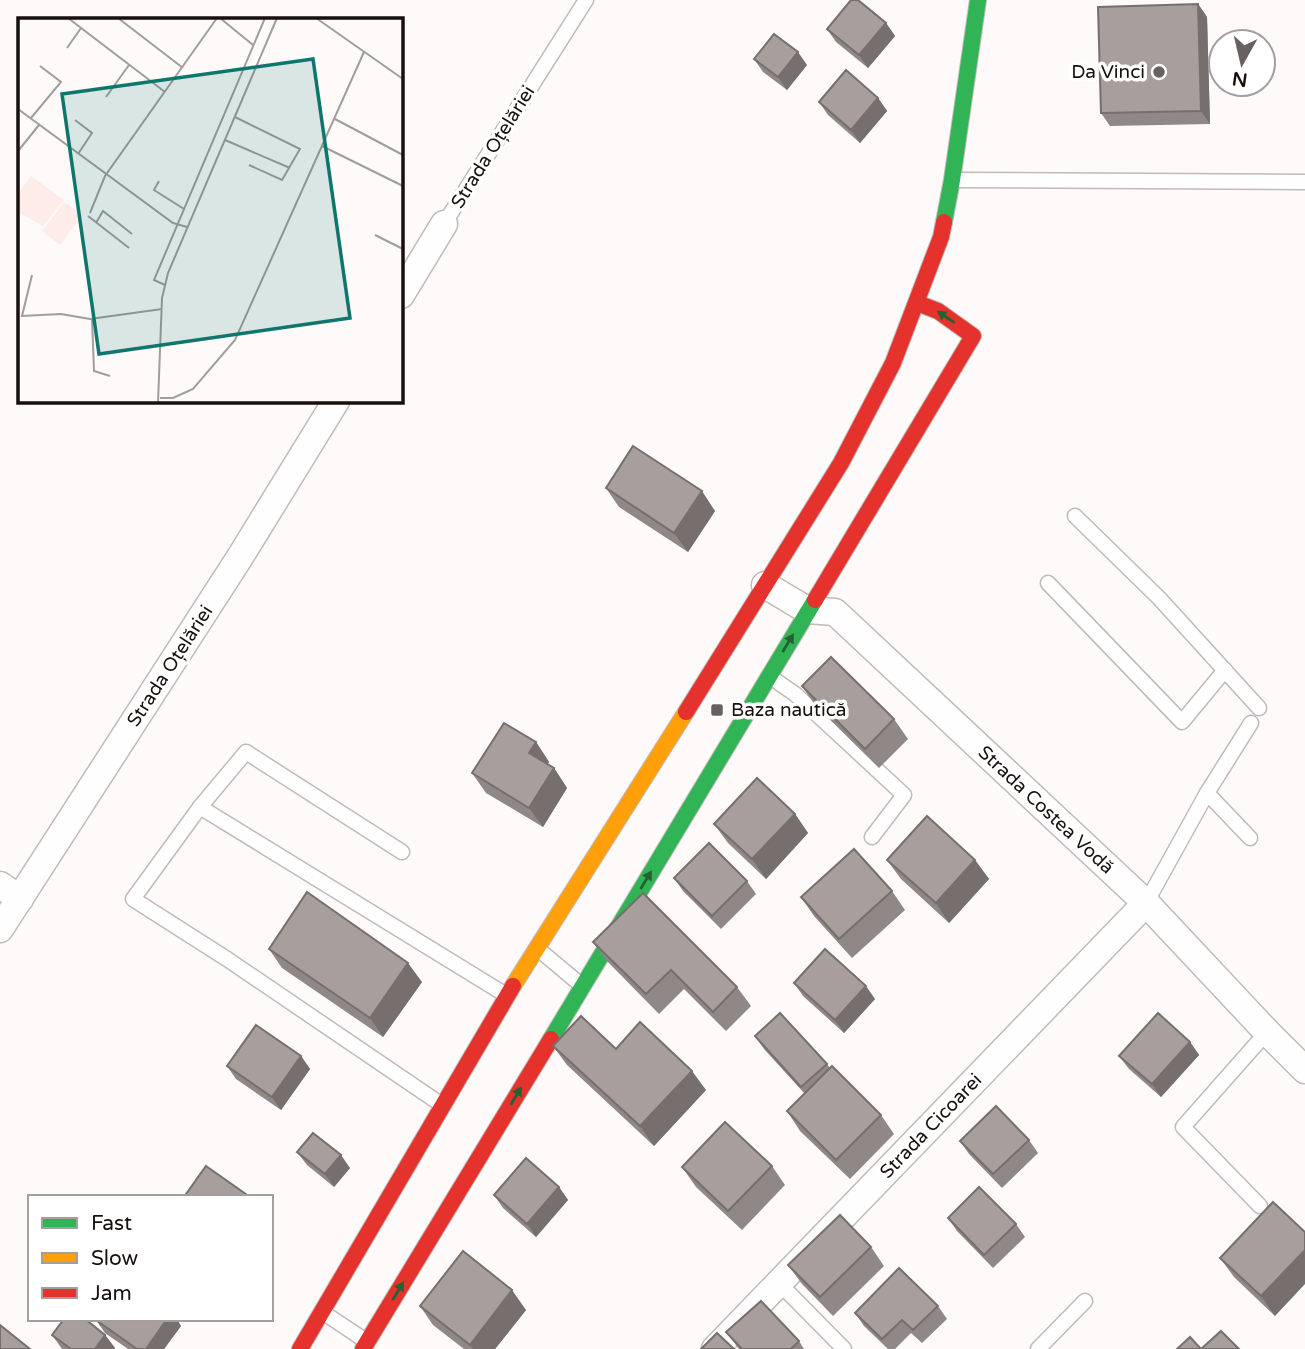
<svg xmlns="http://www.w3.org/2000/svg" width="1305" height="1349" font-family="'Varela Round',sans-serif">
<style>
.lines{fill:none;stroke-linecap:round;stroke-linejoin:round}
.lane-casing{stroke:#c0bab8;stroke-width:17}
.street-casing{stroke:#c0bab8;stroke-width:29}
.fast-casing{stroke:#c0bab8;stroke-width:18}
.slow-casing{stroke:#c0bab8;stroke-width:18}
.jam-casing{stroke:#c0bab8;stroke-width:18}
.lane{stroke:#fffefe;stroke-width:14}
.street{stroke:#fffefe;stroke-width:26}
.fast{stroke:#30b455;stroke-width:16}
.slow{stroke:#ff9f0a;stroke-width:16}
.jam{stroke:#e5322d;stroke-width:16}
.wall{fill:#908886}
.shaded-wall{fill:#766f6d}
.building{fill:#a89e9c;stroke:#766f6d;stroke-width:2}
.oneway{fill:#246231}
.poi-dot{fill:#696160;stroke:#fff;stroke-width:2.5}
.labels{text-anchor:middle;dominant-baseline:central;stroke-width:7;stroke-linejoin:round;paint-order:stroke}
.poi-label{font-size:19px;fill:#190f0d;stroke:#fff;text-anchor:end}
.street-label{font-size:19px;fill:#190f0d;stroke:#fff}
.inset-road{fill:none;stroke:#a29c9b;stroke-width:2}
.view{fill:#0f766e;fill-opacity:0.15;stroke:#0f766e;stroke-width:3.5}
.inset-edge{fill:none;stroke:#190f0d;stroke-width:3.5}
</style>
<rect width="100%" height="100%" fill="#fdfaf9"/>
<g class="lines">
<g class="lane-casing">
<g id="lane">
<path d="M953 180 1305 182"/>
<path d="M444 224 586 0"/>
<path d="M1075 516 1159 598 1259 708"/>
<path d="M1048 583 1182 722 1225 670"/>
<path d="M769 676 795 694 904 795 872 837"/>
<path d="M1207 793 1250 838"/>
<path d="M200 807 506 995"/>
<path d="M402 852 246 752 200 807 133 899 227 959 442 1105"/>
<path d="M1146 903 1207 793 1251 723"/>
<path d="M538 949 581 985"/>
<path d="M1260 1206 1183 1127 1267 1032"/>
<path d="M780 1284 844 1349"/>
<path d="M324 1313 366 1341"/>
<path d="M1038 1349 1085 1301"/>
</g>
</g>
<g class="street-casing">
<g id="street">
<path d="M401 295 444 224"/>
<path d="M765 585 807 610 835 612 1146 903 1267 1032 1305 1070"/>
<path d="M0 885 20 899"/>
<path d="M0 929 240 557 336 401"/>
<path d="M715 1349 1146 903"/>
</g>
</g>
<g class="fast-casing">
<g id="fast">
<path d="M944 222 952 180 978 0"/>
<path d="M551 1039 815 600"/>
</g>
</g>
<g class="slow-casing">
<path id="slow" d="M513 986 686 712"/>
</g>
<g class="jam-casing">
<g id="jam">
<path d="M815 600 973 336 938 311 917 303"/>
<path d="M686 712 841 463 893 363 941 237 944 222"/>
<path d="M300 1349 513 986"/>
<path d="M363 1349 551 1039"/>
</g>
</g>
<use href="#lane" class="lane"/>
<use href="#street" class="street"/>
<use href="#fast" class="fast"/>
<use href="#slow" class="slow"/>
<use href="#jam" class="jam"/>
</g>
<g class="wall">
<path d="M1198 4 1207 17 1210 124 1110 126 1101 113Z"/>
<path d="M886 23 895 36 868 68 836 42 827 29Z"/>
<path d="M754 59 807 65 787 90 763 72Z"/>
<path d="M878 98 887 111 860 143 828 115 819 102Z"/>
<path d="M606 488 715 511 688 552 619 507Z"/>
<path d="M802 686 894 719 908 739 879 768 815 705Z"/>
<path d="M536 742 549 762 547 764 554 768 567 788 543 827 486 793 472 773Z"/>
<path d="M795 814 808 833 766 879 728 843 714 824Z"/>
<path d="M887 860H975L989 879 949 923 901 879Z"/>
<path d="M674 878 747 881 756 894 721 929 683 891Z"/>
<path d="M892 891 905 910 852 958 814 916 801 897Z"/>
<path d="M593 942 737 987 751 1006 726 1031 684 989 659 1014 607 961Z"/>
<path d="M269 949 422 982 383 1037 282 968Z"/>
<path d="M794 983 875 999 844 1033 803 996Z"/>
<path d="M755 1036 827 1064 830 1068 881 1115 894 1134 850 1179 800 1131 787 1111 805 1094 764 1049Z"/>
<path d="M1190 1042 1199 1055 1161 1097 1129 1069 1119 1056Z"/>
<path d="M553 1046 616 1049 706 1090 654 1146 567 1065Z"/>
<path d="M301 1056 310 1069 281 1110 236 1079 227 1066Z"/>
<path d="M1029 1140 1038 1153 1002 1188 969 1154 960 1141Z"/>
<path d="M297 1152 350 1168 334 1187 307 1165Z"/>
<path d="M772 1166 785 1185 742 1230 696 1187 682 1167Z"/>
<path d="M559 1187 568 1200 536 1237 503 1208 494 1195Z"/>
<path d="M1273 1202 1275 1316 1234 1277 1220 1258Z"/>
<path d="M948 1218 1016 1224 1025 1237 993 1268 957 1231Z"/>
<path d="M871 1247 884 1266 833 1316 802 1284 788 1265Z"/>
<path d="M420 1306 526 1310 495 1349H464L433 1325Z"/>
<path d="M938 1306 947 1319 922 1343 911 1333 895 1349H888L864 1326 855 1313Z"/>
<path d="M96 1320 181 1326 164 1349H128L105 1333Z"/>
<path d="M726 1332 799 1341 804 1349H739Z"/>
<path d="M52 1335H105L115 1348 114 1349H62Z"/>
</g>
<g class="shaded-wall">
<path d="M1198 4 1207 17 1210 124 1201 111Z"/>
<path d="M886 23 895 36 868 68 859 55Z"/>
<path d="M798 52 807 65 787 90 778 77Z"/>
<path d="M878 98 887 111 860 143 851 130Z"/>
<path d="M702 491 715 511 688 552 674 533Z"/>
<path d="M536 742 549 762 543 772 529 753Z"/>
<path d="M554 768 567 788 543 827 529 808Z"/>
<path d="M795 814 808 833 766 879 752 859Z"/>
<path d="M975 860 989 879 949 923 936 903Z"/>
<path d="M408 963 422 982 383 1037 370 1018Z"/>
<path d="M866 986 875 999 844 1033 835 1020Z"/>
<path d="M1190 1042 1199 1055 1161 1097 1152 1084Z"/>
<path d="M301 1056 310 1069 281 1110 272 1097Z"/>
<path d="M692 1071 706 1090 654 1146 640 1126Z"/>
<path d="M341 1155 350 1168 334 1187 325 1174Z"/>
<path d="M559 1187 568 1200 536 1237 527 1224Z"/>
<path d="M1305 1250V1284L1275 1316 1261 1296Z"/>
<path d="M512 1290 526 1310 495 1349H473L470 1345Z"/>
<path d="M167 1319H177L181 1326 164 1349H146Z"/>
<path d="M105 1335 115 1348 114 1349H95Z"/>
</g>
<g class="building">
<path d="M851 0H858L886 23 859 55 827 29Z"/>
<path d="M1198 4 1201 111 1101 113 1098 7Z"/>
<path d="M774 34 798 52 778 77 754 59Z"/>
<path d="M846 70 878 98 851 130 819 102Z"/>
<path d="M633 446 702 491 674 533 606 488Z"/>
<path d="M831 657 894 719 865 749 802 686Z"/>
<path d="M504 723 536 742 529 753 554 768 529 808 472 773Z"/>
<path d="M757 778 795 814 752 859 714 824Z"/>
<path d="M927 816 975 860 936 903 887 860Z"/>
<path d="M709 843 747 881 712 916 674 878Z"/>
<path d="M854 849 892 891 839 939 801 897Z"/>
<path d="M307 892 408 963 370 1018 269 949Z"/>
<path d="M643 893 737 987 713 1012 671 970 646 994 593 942Z"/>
<path d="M825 949 866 986 835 1020 794 983Z"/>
<path d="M780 1013 827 1064 801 1087 755 1036Z"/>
<path d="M1158 1013 1190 1042 1152 1084 1119 1056Z"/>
<path d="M581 1016 616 1049 640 1022 692 1071 640 1126 553 1046Z"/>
<path d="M256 1025 301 1056 272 1097 227 1066Z"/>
<path d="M832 1066 881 1115 836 1160 787 1111Z"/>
<path d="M996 1106 1029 1140 993 1174 960 1141Z"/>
<path d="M725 1122 772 1166 728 1211 682 1167Z"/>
<path d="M313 1133 341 1155 325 1174 297 1152Z"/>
<path d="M526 1158 559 1187 527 1224 494 1195Z"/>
<path d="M206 1166 250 1197H184Z"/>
<path d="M979 1187 1016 1224 984 1255 948 1218Z"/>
<path d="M1273 1202 1305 1232V1250L1261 1296 1220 1258Z"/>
<path d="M840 1215 871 1247 820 1297 788 1265Z"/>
<path d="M463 1251 512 1290 470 1345 420 1306Z"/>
<path d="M899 1268 938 1306 913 1330 902 1320 882 1339 855 1313Z"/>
<path d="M761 1301 799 1341 791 1349H742L726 1332Z"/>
<path d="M64 1319H85L105 1335 95 1349H71L52 1335Z"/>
<path d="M97 1319H167L146 1349H137L96 1320Z"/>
<path d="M0 1325 30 1349H0Z"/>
<path d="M1221 1331 1239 1349H1201Z"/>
<path d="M717 1333 734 1349H701Z"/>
<path d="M1190 1337 1201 1349H1177Z"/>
</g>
<defs><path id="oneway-solid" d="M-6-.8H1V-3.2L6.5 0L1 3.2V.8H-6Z" transform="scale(1.75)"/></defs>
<g class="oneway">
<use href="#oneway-solid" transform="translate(946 317) rotate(-146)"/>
<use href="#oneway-solid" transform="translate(788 643) rotate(-59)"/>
<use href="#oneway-solid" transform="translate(646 880) rotate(-59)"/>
<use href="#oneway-solid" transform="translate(516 1096) rotate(-59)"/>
<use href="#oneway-solid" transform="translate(398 1291) rotate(-59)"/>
</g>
<g class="poi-dot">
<circle cx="1159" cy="72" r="7"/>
<rect x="710" y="703" width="14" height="14" rx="3.5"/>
</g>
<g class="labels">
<g class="poi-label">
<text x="1145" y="72">Da Vinci</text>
<text x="731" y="710" text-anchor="start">Baza nautică</text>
</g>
<g class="street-label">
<text transform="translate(493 147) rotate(-58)">Strada Oțelăriei</text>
<text transform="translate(170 666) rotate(-57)">Strada Oțelăriei</text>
<text transform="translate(1046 810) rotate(43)">Strada Costea Vodă</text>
<text transform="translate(931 1126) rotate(-46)">Strada Cicoarei</text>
</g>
</g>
<g transform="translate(18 18)">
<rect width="385" height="385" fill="#fdfaf9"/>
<path d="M13 158 46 182 25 208 0 194V176ZM46 184 65 197 42 227 24 213Z" fill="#feece8"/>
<path class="inset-road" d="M50 0 147 74M100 0 165 50M202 0 235 27M298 0 385 61M49 30 63 10M88 79 111 47M0 91 155 205 169 209M217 99 282 131 264 162 231 147M13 100 43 64 22 48M317 101 385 137M57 102 74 115 60 136M207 122 272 150M304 128 385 168M0 133 21 107M141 163 136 172 166 191M72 195 87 158 199 0M70 198 111 230M78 205 85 193 114 216M357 217 385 231M14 257 4 298 43 296 72 301 144 291M147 267 136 262 247 0M74 301 76 353 92 358M142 380H155L175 371 217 322 346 34M140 385 144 280 150 255 259 0"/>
<path class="view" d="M295 41 332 300 81 336 44 76Z"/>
<rect width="385" height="385" class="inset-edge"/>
</g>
<rect x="28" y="1195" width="245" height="126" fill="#ffffff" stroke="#a39f9e" stroke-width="2"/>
<rect x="42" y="1218" width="35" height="10" fill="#30b455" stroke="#a39f9e" stroke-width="2"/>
<text x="91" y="1230" font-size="21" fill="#190f0d">Fast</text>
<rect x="42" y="1253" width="35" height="10" fill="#ff9f0a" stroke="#a39f9e" stroke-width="2"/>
<text x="91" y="1265" font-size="21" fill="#190f0d">Slow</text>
<rect x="42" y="1288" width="35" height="10" fill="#e5322d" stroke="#a39f9e" stroke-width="2"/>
<text x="91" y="1300" font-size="21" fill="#190f0d">Jam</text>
<g transform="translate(1242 63) rotate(188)"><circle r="33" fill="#ffffff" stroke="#a39f9e" stroke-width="2"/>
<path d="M0-5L12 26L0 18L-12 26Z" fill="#696160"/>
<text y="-10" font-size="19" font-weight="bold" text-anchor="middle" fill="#190f0d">N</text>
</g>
</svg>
